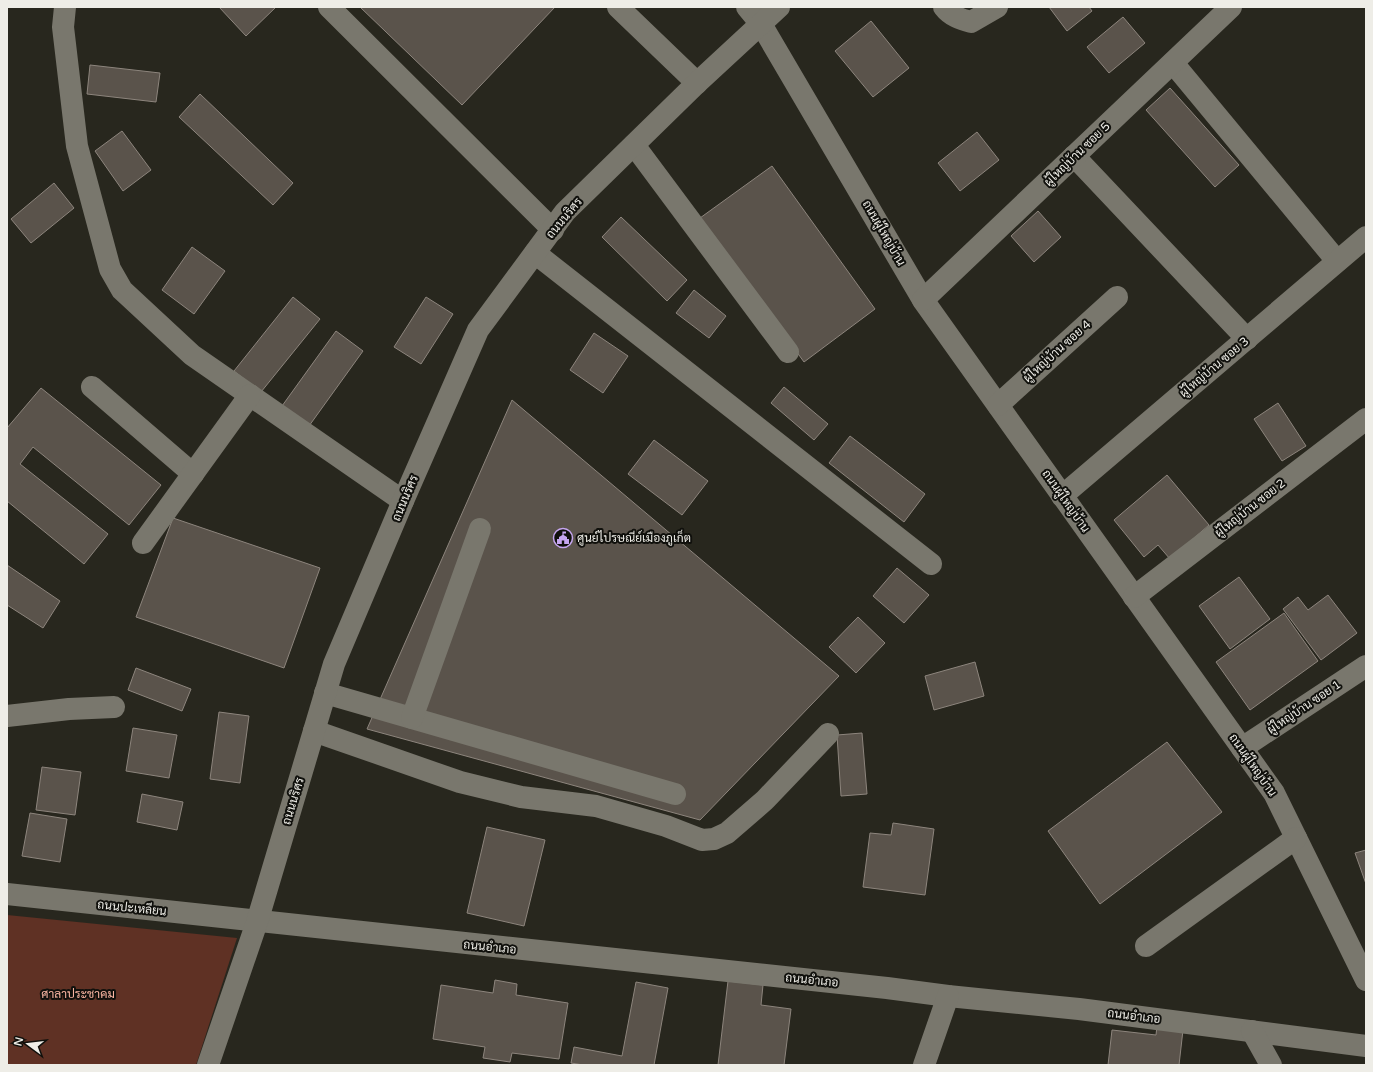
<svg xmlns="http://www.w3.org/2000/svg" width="1373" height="1072" font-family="'Varela Round',Sarabun,sans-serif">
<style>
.green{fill:#5f3124}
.building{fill:#5a534b;stroke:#8d857d}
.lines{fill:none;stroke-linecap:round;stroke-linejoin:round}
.minor{stroke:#79776d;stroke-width:22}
.labels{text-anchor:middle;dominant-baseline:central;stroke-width:4;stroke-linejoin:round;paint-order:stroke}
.street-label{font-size:12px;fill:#eeede7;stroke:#10100c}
.poi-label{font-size:12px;fill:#eeede7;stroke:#10100c;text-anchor:start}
.park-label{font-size:12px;fill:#fcb7a3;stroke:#10100c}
</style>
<rect width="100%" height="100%" fill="#28271e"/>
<path class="green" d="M7 915 237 938 196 1065H7Z"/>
<g class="building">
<path d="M219 7H276L246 36Z"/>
<path d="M360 7H555L462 105Z"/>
<path d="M1049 7H1089L1092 11 1067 31Z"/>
<path d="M1123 17 1145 43 1109 73 1087 47Z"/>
<path d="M871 21 909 68 873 97 835 51Z"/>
<path d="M90 65 160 73 156 102 87 94Z"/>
<path d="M1170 88 1239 165 1215 187 1146 110Z"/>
<path d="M200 94 293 183 273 205 179 117Z"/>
<path d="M122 131 151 170 123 191 95 151Z"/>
<path d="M977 132 999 160 960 191 938 163Z"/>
<path d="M772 166 875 309 804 362 700 218Z"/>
<path d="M54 183 74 208 31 243 11 219Z"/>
<path d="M1038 211 1061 237 1034 262 1011 236Z"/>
<path d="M621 217 687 280 667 301 602 237Z"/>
<path d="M192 247 225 271 194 314 162 290Z"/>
<path d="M694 290 726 316 709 338 676 313Z"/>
<path d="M293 297 320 319 261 392 234 371Z"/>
<path d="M426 297 453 314 421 364 394 347Z"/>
<path d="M336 331 363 351 309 426 282 406Z"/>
<path d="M594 333 628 356 603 393 570 370Z"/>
<path d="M784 387 828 424 814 440 771 403Z"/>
<path d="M41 388 161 485 129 525 33 447 20 464 108 534 84 564 7 501V428Z"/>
<path d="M512 400 839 676 700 820 367 729Z"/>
<path d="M1278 403 1306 446 1282 461 1254 419Z"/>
<path d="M850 436 925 494 904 522 829 463Z"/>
<path d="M654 440 708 481 682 515 628 474Z"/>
<path d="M1167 475 1209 525 1170 559 1158 545 1144 557 1114 520Z"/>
<path d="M173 518 320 568 284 668 136 617Z"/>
<path d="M7 565 60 601 43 628 7 605Z"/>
<path d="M897 568 929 595 904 623 873 596Z"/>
<path d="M1239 577 1270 619 1230 649 1199 606Z"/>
<path d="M1328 595 1357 633 1321 660 1283 609 1298 597 1308 610Z"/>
<path d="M1284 613 1318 661 1250 710 1216 662Z"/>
<path d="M858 617 885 643 856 673 829 647Z"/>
<path d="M975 662 984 696 934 710 925 676Z"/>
<path d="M136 668 191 689 182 711 128 690Z"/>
<path d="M219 712 249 716 240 783 210 779Z"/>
<path d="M133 728 177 735 169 778 126 771Z"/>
<path d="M862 733 867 794 841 796 837 735Z"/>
<path d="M1167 742 1222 812 1100 904 1048 831Z"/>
<path d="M42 767 81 772 75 815 36 810Z"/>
<path d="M142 794 183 802 177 830 137 822Z"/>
<path d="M30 813 67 819 60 862 22 856Z"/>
<path d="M893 823 934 829 925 895 863 887 870 833 891 835Z"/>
<path d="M487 827 545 840 524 926 467 913Z"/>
<path d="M1366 850V884L1355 853Z"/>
<path d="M495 980 517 984 516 995 568 1003 559 1059 512 1053 510 1062 483 1058 485 1047 433 1039 441 985 493 993Z"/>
<path d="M728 981 763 985 761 1005 791 1009 784 1065H718Z"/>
<path d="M636 982 668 988 654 1065H583L571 1063 574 1047 622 1056Z"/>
<path d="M1157 1026 1183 1030 1179 1065H1108L1112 1030 1156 1035Z"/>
</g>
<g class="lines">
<g class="minor">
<path d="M65 7 63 27 77 146 110 269 122 290 192 355 403 501"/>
<path d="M329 7 553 230"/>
<path d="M618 7 697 83"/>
<path d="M747 7 761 24 923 300 1274 793 1366 980"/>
<path d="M944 7C951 16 960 19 971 22L997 7"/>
<path d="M1173 63 1337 261"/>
<path d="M634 145 788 352"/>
<path d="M1074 156 1247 339"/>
<path d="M535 253 931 564"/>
<path d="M923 300 1231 7"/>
<path d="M92 387 193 474"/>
<path d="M998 405 1117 297"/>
<path d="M1062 496 1366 237"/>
<path d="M143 543 250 395"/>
<path d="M1134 597 1366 419"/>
<path d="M325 693 675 794"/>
<path d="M7 716 69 709 114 707"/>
<path d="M412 718 480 529"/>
<path d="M314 731 460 782 521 797 596 806 666 826 702 840 714 839 727 833 765 800 828 734"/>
<path d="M1242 748 1366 666"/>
<path d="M7 894 887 988 948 996 1079 1009 1366 1046"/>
<path d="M1146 946 1296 838"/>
<path d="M1252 1031 1271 1065"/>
<path d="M208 1065 257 922 334 664 403 501 478 330 565 212 697 83 779 7"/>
<path d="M924 1065 948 996"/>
</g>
</g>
<defs>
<g id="civic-ring" transform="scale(1)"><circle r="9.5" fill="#10100c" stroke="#c6a6f0" stroke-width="1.5"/><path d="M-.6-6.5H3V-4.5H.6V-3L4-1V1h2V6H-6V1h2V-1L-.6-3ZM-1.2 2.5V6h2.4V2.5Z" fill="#c6a6f0"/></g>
</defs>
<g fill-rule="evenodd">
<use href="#civic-ring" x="563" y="538"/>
</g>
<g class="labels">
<g class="street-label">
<text transform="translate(1077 154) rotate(-44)">ผู้ใหญ่บ้าน ซอย 5</text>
<text transform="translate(564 218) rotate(-50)">ถนนนริศร</text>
<text transform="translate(884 233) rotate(60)">ถนนผู้ใหญ่บ้าน</text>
<text transform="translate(1057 351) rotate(-42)">ผู้ใหญ่บ้าน ซอย 4</text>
<text transform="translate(1214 367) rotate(-40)">ผู้ใหญ่บ้าน ซอย 3</text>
<text transform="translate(405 498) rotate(-67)">ถนนนริศร</text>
<text transform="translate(1066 501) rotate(55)">ถนนผู้ใหญ่บ้าน</text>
<text transform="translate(1250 508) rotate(-38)">ผู้ใหญ่บ้าน ซอย 2</text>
<text transform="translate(1304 707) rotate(-34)">ผู้ใหญ่บ้าน ซอย 1</text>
<text transform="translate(1253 765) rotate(55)">ถนนผู้ใหญ่บ้าน</text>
<text transform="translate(293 801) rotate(-73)">ถนนนริศร</text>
<text transform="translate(132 908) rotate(6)">ถนนปะเหลียน</text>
<text transform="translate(490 947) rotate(6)">ถนนอำเภอ</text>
<text transform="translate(812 980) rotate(6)">ถนนอำเภอ</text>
<text transform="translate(1134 1016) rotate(7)">ถนนอำเภอ</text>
</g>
<g class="poi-label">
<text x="577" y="538">ศูนย์ไปรษณีย์เมืองภูเก็ต</text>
</g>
<g class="park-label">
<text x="78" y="994">ศาลาประชาคม</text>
</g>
</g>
<rect width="1373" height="1072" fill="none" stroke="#eeede7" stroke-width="16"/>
<g transform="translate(28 1044) rotate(285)" stroke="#10100c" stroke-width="3" paint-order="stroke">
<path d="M0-3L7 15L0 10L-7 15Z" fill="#eeede7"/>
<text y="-6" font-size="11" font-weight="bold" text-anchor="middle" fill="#eeede7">N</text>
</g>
</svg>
